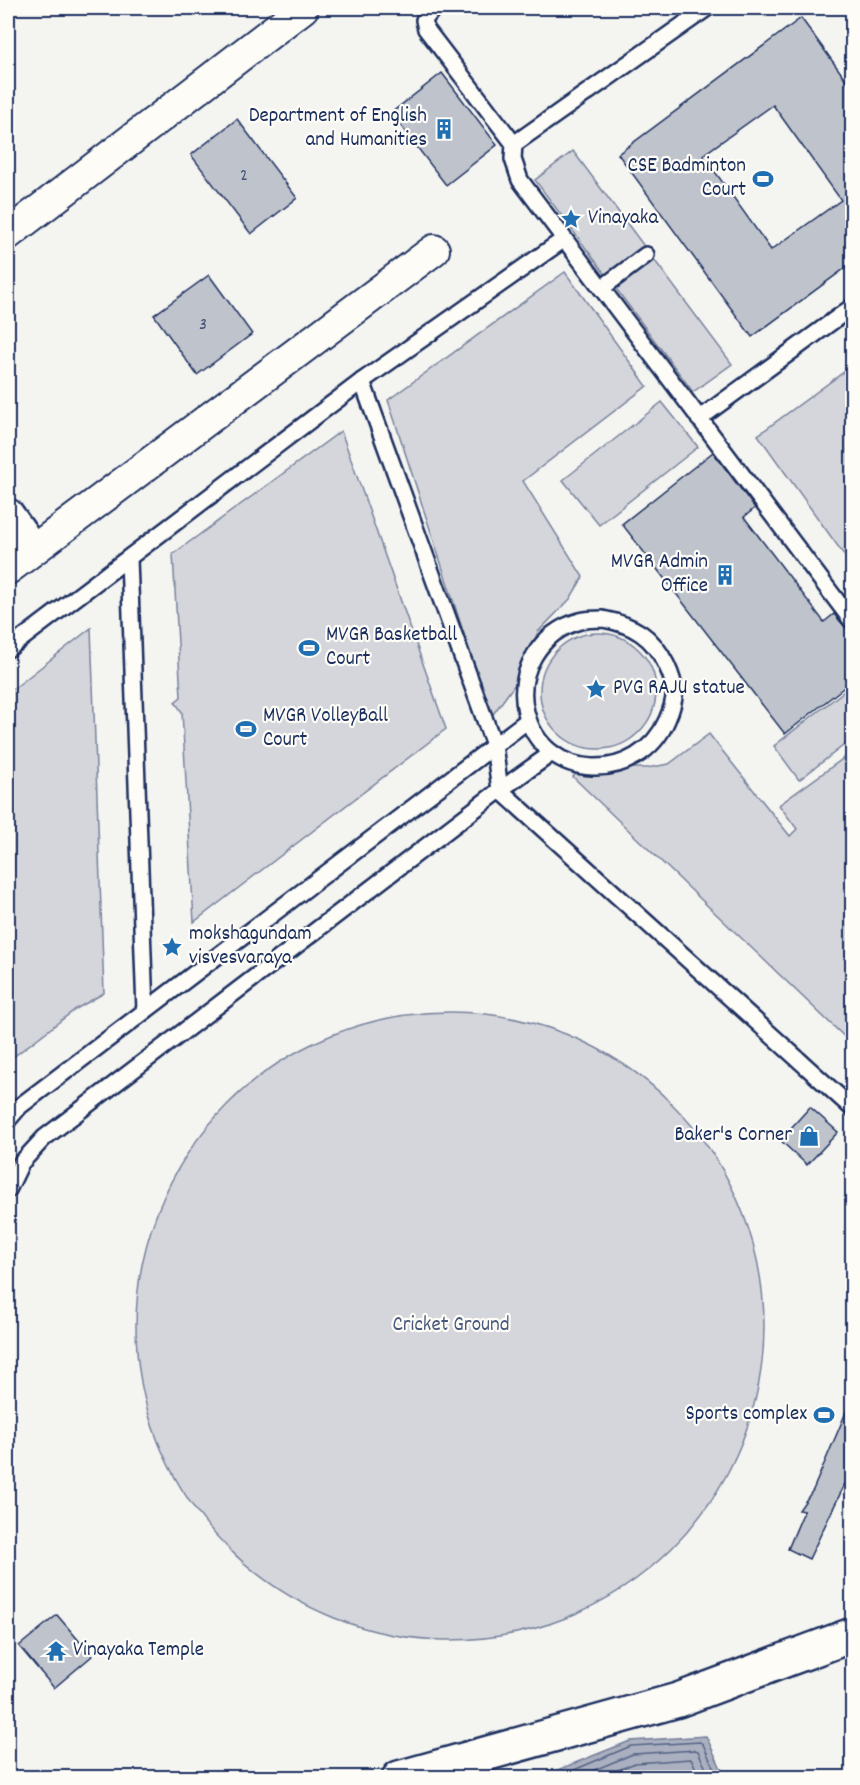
<svg xmlns="http://www.w3.org/2000/svg" width="860" height="1785" font-family="Dekko,sans-serif">
<style>
.green{fill:#d4d6db;stroke:#78829c;stroke-width:1.5}
.water{fill:#aab0bf;stroke:#717c98;stroke-width:1.5}
.lines{fill:none;stroke-linecap:round;stroke-linejoin:round}
.shore{stroke:#546385;stroke-width:1.5}
.building{fill:#bfc3cc;stroke:#1b2f5e;stroke-width:1.5;fill-rule:evenodd}
.lane-casing{stroke:#1b2f5e;stroke-width:20}
.street-casing{stroke:#1b2f5e;stroke-width:34}
.secondary-casing{stroke:#1b2f5e;stroke-width:38}
.lane{stroke:#fdfcf7;stroke-width:15}
.street{stroke:#fdfcf7;stroke-width:30}
.secondary{stroke:#fdfcf7;stroke-width:33}
.labels{text-anchor:middle;dominant-baseline:central;stroke-width:4.5;stroke-linejoin:round;paint-order:stroke}
.number-label{font-size:18px;fill:#44547a}
.poi-label{font-size:21px;fill:#1b2f5e;stroke:#fdfcf7;text-anchor:start}
.park-label{font-size:21px;fill:#49597d;stroke:#fdfcf7}
</style>
<rect width="100%" height="100%" fill="#f4f4f1"/>
<filter id="ink" filterUnits="userSpaceOnUse"><feTurbulence type="fractalNoise" baseFrequency=".0167" numOctaves="2"/><feDisplacementMap in="SourceGraphic" scale="12" xChannelSelector="R" yChannelSelector="G"/><feConvolveMatrix kernelMatrix="1 2 1 2 8 2 1 2 1" color-interpolation-filters="sRGB"/></filter>
<g filter="url(#ink)">
<g class="green">
<path d="M573 151 732 364 693 392 535 180Z"/>
<path d="M565 272 647 386 523 481 583 577 570 599 538 632 518 680 491 717 388 400Z"/>
<path d="M852 366V566L758 435Z"/>
<path d="M662 402 698 447 599 525 563 480Z"/>
<path d="M341 431 446 729 194 922 182 712 175 702 181 697 173 554Z"/>
<path d="M91 628 104 993 76 1009 8 1061V693Z"/>
<circle cx="598" cy="691" r="58"/>
<path d="M852 685V739L799 780 774 746Z"/>
<path d="M709 734 790 836 797 829 779 805 852 752V1044L573 777 580 768H647L669 764Z"/>
<circle cx="450" cy="1326" r="314"/>
</g>
<path class="water" d="M706 1736 725 1777H540L630 1741Z"/>
<g class="lines">
<g class="shore">
<path d="M555 1778 631 1746 700 1742 703 1744 718 1778"/>
<path d="M575 1778 633 1754 695 1750 698 1751 710 1778"/>
<path d="M599 1778 635 1763 690 1759 692 1760 700 1778"/>
</g>
</g>
<g class="building">
<path d="M801 18 852 88V263L752 337 618 154ZM773 105 841 200 771 250 703 155Z"/>
<path d="M442 73 497 145 446 185 391 113Z"/>
<path d="M237 119 297 198 251 234 191 155Z"/>
<path d="M209 275 252 334 197 375 154 315Z"/>
<path d="M713 452 755 508 744 517 824 622 834 614 845 627 852 631V681L785 734 622 524Z"/>
<path d="M810 1107 838 1132 807 1165 780 1140Z"/>
<path d="M852 1398V1469L809 1559 788 1549 804 1511 799 1510 813 1490Z"/>
<path d="M57 1615 92 1656 54 1688 19 1646Z"/>
</g>
<g class="lines">
<g class="lane-casing">
<g id="lane">
<path d="M433 9 424 20 426 29 514 144 513 159 520 180 852 621"/>
<path d="M514 144 707 8"/>
<path d="M563 240 362 381 494 745 500 790 852 1108"/>
<path d="M602 288 646 255"/>
<path d="M699 419 852 307"/>
<path d="M129 558 145 1011"/>
<path d="M603 619C634 625 652 636 666 664 677 687 677 697 667 720 639 785 543 783 526 712 516 672 540 632 580 621 587 619 596 619 603 619Z"/>
<path d="M8 649 362 381"/>
<path d="M8 1120 20 1106 528 720"/>
<path d="M8 1190 21 1163 44 1138 500 790 552 753"/>
</g>
</g>
<g class="street-casing">
<g id="street">
<path d="M8 234 303 8"/>
<path d="M8 514 33 549"/>
<path d="M8 569 434 250"/>
</g>
</g>
<g class="secondary-casing">
<path id="secondary" d="M399 1778 678 1700 852 1635"/>
</g>
<use href="#lane" class="lane"/>
<use href="#street" class="street"/>
<use href="#secondary" class="secondary"/>
</g>
</g>
<defs>
<g id="building-bare" transform="scale(1.62)"><path d="M-4-6H4V6H1V3H-1V6H-4ZM-2.5-4.3h1.7v1.8h-1.7ZM.8-4.3h1.7v1.8H.8ZM-2.5-1h1.7V.8h-1.7ZM.8-1h1.7V.8H.8Z" fill="#1f6fb2" stroke="#fdfcf7" stroke-width="2.5" paint-order="stroke"/></g>
<g id="stadium-bare" transform="scale(1.62)"><path d="M0-5a6.5 5 0 1 0 0 10a6.5 5 0 1 0 0-10ZM-3.5-1.8h7v3.6h-7Z" fill="#1f6fb2" stroke="#fdfcf7" stroke-width="2.5" paint-order="stroke"/></g>
<g id="sight-bare" transform="scale(1.62)"><path d="M0-6L1.8-2.2L6-1.7L2.9 1.2L3.7 5.4L0 3.3L-3.7 5.4L-2.9 1.2L-6-1.7L-1.8-2.2Z" fill="#1f6fb2" stroke="#fdfcf7" stroke-width="2.5" paint-order="stroke"/></g>
<g id="shop-bare" transform="scale(1.62)"><path d="M-5-2.5h2.3a2.7 3.5 0 0 1 5.4 0H5L5.5 6h-11ZM-1.5-2.5h3a1.5 2.3 0 0 0-3 0Z" fill="#1f6fb2" stroke="#fdfcf7" stroke-width="2.5" paint-order="stroke"/></g>
<g id="temple-bare" transform="scale(1.62)"><path d="M0-6L5-2H3V0L6.5 2.5H4V6H1.5V3h-3V6H-4V2.5H-6.5L-3 0V-2H-5Z" fill="#1f6fb2" stroke="#fdfcf7" stroke-width="2.5" paint-order="stroke"/></g>
</defs>
<g fill-rule="evenodd">
<use href="#building-bare" x="444" y="129"/>
<use href="#stadium-bare" x="763" y="179"/>
<use href="#sight-bare" x="571" y="219"/>
<use href="#building-bare" x="725" y="575"/>
<use href="#stadium-bare" x="309" y="648"/>
<use href="#sight-bare" x="596" y="689"/>
<use href="#stadium-bare" x="246" y="729"/>
<use href="#sight-bare" x="172" y="947"/>
<use href="#shop-bare" x="809" y="1136"/>
<use href="#stadium-bare" x="824" y="1415"/>
<use href="#temple-bare" x="56" y="1651"/>
</g>
<g class="labels">
<g class="number-label">
<text x="244" y="176">2</text>
<text x="203" y="325">3</text>
</g>
<g class="poi-label">
<text x="427" y="117" text-anchor="end">Department of English<tspan x="427" dy="24">and Humanities</tspan></text>
<text x="746" y="167" text-anchor="end">CSE Badminton<tspan x="746" dy="24">Court</tspan></text>
<text x="588" y="219">Vinayaka</text>
<text x="708" y="563" text-anchor="end">MVGR Admin<tspan x="708" dy="24">Office</tspan></text>
<text x="326" y="636">MVGR Basketball<tspan x="326" dy="24">Court</tspan></text>
<text x="613" y="689">PVG RAJU statue</text>
<text x="263" y="717">MVGR VolleyBall<tspan x="263" dy="24">Court</tspan></text>
<text x="189" y="935">mokshagundam<tspan x="189" dy="24">visvesvaraya</tspan></text>
<text x="792" y="1136" text-anchor="end">Baker's Corner</text>
<text x="807" y="1415" text-anchor="end">Sports complex</text>
<text x="73" y="1651">Vinayaka Temple</text>
</g>
<g class="park-label">
<text x="451" y="1326">Cricket Ground</text>
</g>
</g>
<rect width="860" height="1785" fill="none" stroke="#fdfcf7" stroke-width="30"/>
<rect x="15" y="15" width="830" height="1755" fill="none" stroke="#1b2f5e" stroke-width="2" filter="url(#ink)"/>
</svg>
